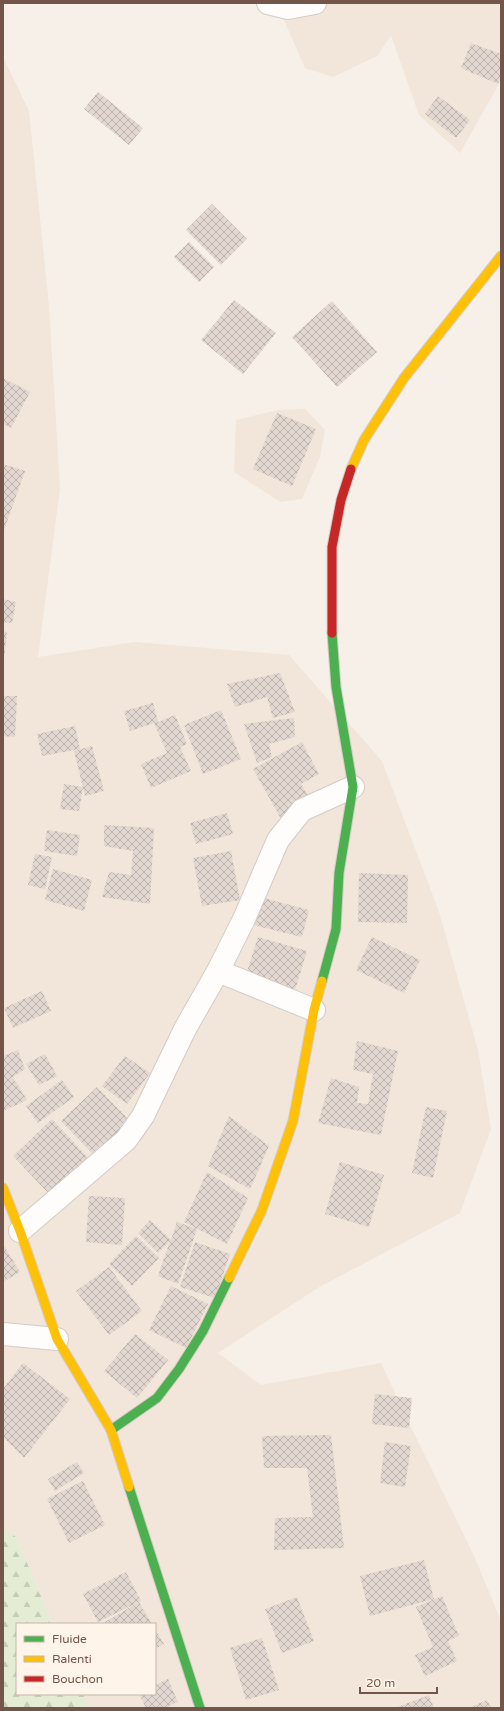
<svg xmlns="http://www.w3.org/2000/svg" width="504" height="1711" font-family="'Varela Round',sans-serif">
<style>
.residential{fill:#f2e5d9}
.forest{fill:url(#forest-firs)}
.building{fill:url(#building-cross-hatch)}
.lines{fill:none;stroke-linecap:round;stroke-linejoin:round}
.street-casing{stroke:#d4cbc6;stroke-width:24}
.fast-casing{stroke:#d5cbc6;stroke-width:11}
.slow-casing{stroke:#d5cbc6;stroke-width:11}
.jam-casing{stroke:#d5cbc6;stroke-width:11}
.street{stroke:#fefdfc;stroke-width:22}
.fast{stroke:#4caf50;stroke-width:9}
.slow{stroke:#ffc107;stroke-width:9}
.jam{stroke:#c62828;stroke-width:9}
</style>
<defs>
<pattern id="forest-firs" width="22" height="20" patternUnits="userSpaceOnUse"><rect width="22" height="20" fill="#e4ecd4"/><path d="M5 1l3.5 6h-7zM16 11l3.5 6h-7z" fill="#c7ccb8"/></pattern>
<pattern id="building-cross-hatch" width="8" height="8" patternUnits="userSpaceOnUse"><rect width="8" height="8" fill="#e2d8d1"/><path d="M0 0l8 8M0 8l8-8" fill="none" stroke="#bcb2ac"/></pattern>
</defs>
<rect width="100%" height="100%" fill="#f6f0e9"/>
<g class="residential">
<path d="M280 3H501V80L460 153 419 115 391 35 377 56 333 77 305 68 283 18Z"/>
<path d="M3 57 29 111 49 306 60 488 38 657 135 642 289 655 382 761 439 912 478 1050 491 1129 460 1213 321 1286 218 1353 261 1385 381 1363 410 1425 475 1558 501 1621V1708H89L83 1694H155V1624H53L16 1537 3 1527Z"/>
<path d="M305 409 325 430 320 457 302 499 280 502 234 472 236 420 278 410Z"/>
</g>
<path class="forest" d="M3 1527 16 1537 53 1624H17V1694H83L89 1708H3Z"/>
<g class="building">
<path d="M471 43 501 54V76L498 84 461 68Z"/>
<path d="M98 92 143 128 129 145 84 109Z"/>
<path d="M438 96 470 120 456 138 425 114Z"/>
<path d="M212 204 247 239 221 265 186 230Z"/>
<path d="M189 242 214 267 199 282 174 257Z"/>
<path d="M234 300 276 333 243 374 201 340Z"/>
<path d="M332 301 377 352 337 387 292 337Z"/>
<path d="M3 378 30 392 11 428 3 424Z"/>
<path d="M277 413 316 429 292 486 253 469Z"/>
<path d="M3 464 25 471 4 530 3 529Z"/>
<path d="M3 599 16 602 12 623 3 622Z"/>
<path d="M3 631 7 632 4 659H3Z"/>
<path d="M280 673 295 712 273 718 267 697 235 707 227 684Z"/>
<path d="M3 696H17L15 737 3 736Z"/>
<path d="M153 703 158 722 175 715 187 744 180 747 191 771 151 788 141 764 167 753 154 723 130 731 124 711Z"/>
<path d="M221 710 241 759 203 774 184 725Z"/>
<path d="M294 718 295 737 269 744 272 757 257 763 244 724Z"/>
<path d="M75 726 80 749 42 756 37 734Z"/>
<path d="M302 742 319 774 301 784 311 800 280 817 253 769Z"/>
<path d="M92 746 104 791 85 796 74 751Z"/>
<path d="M64 784 83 787 79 811 60 809Z"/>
<path d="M227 813 233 834 196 844 190 823Z"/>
<path d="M104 825 154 828 150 904 102 897 109 872 131 875 133 851 104 846Z"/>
<path d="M47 830 80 835 77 856 44 851Z"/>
<path d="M231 851 240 900 202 906 193 858Z"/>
<path d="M35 854 52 857 45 889 28 885Z"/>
<path d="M53 869 92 880 84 911 45 900Z"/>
<path d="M359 873 408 875 407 923 358 922Z"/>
<path d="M260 897 309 910 302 937 253 925Z"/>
<path d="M258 937 307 951 294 993 245 978Z"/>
<path d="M372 937 420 960 404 993 356 970Z"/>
<path d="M42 991 51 1011 13 1028 4 1008Z"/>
<path d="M357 1041 398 1051 381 1135 318 1123 331 1078 359 1087 357 1103 368 1104 373 1074 353 1070Z"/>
<path d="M18 1050 25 1069 13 1077 27 1100 3 1111V1056Z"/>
<path d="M45 1054 57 1076 39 1085 26 1064Z"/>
<path d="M125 1056 150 1073 127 1104 102 1086Z"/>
<path d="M62 1080 74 1097 38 1123 26 1106Z"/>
<path d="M97 1087 130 1121 94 1155 61 1121Z"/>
<path d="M426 1107 447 1111 433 1178 412 1173Z"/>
<path d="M229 1116 269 1146 250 1189 208 1166Z"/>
<path d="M52 1119 90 1160 51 1196 13 1156Z"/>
<path d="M340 1162 384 1175 369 1227 325 1214Z"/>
<path d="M207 1172 248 1198 227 1244 184 1222Z"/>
<path d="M89 1196 125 1198 122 1245 86 1242Z"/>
<path d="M150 1220 171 1240 177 1222 197 1229 178 1284 158 1276 170 1241 158 1253 138 1233Z"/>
<path d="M136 1236 159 1258 132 1286 109 1264Z"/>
<path d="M195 1242 230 1254 215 1298 180 1287Z"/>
<path d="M3 1244 20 1272 3 1282Z"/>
<path d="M109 1267 142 1311 109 1335 76 1291Z"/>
<path d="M171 1286 208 1304 186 1348 149 1330Z"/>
<path d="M135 1334 168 1360 137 1398 104 1371Z"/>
<path d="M23 1363 70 1399 24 1458 3 1437V1389Z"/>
<path d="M375 1394 412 1398 409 1428 372 1424Z"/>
<path d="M331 1435 344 1548 274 1550 275 1518 313 1517 307 1468H264L262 1436Z"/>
<path d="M385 1442 411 1446 405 1487 380 1483Z"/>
<path d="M77 1462 84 1473 55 1491 48 1479Z"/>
<path d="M83 1481 105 1525 69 1543 47 1499Z"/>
<path d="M424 1560 434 1599 370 1616 360 1576Z"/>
<path d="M126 1572 141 1601 98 1622 83 1594Z"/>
<path d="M442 1596 459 1636 448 1641 457 1661 425 1676 415 1655 433 1647 416 1607Z"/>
<path d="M297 1597 314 1641 282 1653 265 1609Z"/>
<path d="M139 1602 152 1624H106L105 1622Z"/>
<path d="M155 1629 164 1644 155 1649Z"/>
<path d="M262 1638 279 1690 246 1700 230 1648Z"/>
<path d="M168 1679 178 1702 165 1708H146L139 1694H155V1685Z"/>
<path d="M429 1695 434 1708H395Z"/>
<path d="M487 1700 491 1708H469Z"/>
</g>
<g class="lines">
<g class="street-casing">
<g id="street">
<path d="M268 3 288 8 315 3"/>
<path d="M218 971 314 1010"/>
<path d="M20 1231 126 1140 143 1116 185 1029 218 971 244 919 278 840 302 810 353 787"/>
<path d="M3 1334 57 1339"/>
</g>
</g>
<g class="fast-casing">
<g id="fast">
<path d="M322 981 336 929 339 873 353 787 336 687 332 633"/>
<path d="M111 1430 157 1398 179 1369 203 1331 229 1278"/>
<path d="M129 1487 200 1708"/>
</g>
</g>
<g class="slow-casing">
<g id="slow">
<path d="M351 469 364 440 404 378 501 256"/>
<path d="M3 1188 20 1231 57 1339 111 1430 129 1487"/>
<path d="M229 1278 262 1210 293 1121 314 1010 322 981"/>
</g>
</g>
<g class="jam-casing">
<path id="jam" d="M332 633V547L341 500 351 469"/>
</g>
<use href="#street" class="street"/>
<use href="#fast" class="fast"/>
<use href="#slow" class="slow"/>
<use href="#jam" class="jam"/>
</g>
<rect width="504" height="1711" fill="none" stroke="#745549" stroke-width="8"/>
<rect x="16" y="1623" width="140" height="72" fill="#fff4e9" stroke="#c7b4a9"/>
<rect x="24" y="1636" width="20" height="6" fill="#4caf50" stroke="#c7b4a9"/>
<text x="52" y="1643" font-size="12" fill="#745549">Fluide</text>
<rect x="24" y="1656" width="20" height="6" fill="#ffc107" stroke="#c7b4a9"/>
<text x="52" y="1663" font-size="12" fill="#745549">Ralenti</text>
<rect x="24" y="1676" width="20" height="6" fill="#c62828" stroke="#c7b4a9"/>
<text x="52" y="1683" font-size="12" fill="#745549">Bouchon</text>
<path d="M360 1687v6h77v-6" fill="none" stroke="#745549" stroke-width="2"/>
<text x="366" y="1687" font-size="12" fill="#745549" stroke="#fff4e9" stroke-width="3" paint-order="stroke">20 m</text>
</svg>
